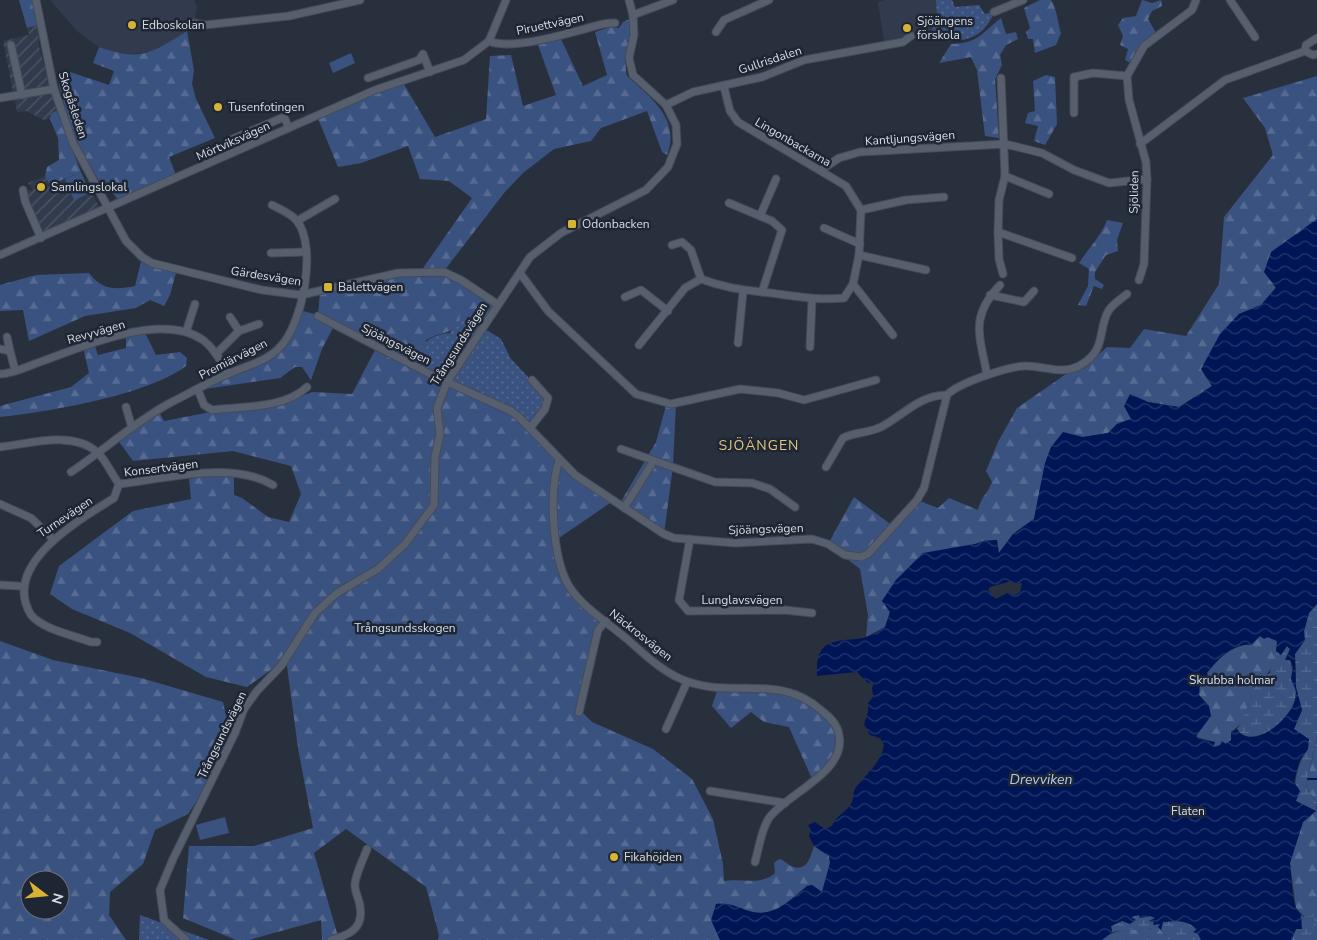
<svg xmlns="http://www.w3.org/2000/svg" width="1317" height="940" font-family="'Nunito Sans',sans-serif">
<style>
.built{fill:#313b4d}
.industrial{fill:url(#industrial-furrows)}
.grass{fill:url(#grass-dots)}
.forest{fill:url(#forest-firs);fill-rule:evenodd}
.wetland{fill:url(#wetland-marsh)}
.pitch{fill:#3a5280}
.water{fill:url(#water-waves);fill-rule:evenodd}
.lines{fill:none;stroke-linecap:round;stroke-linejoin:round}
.stream{stroke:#001555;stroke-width:2}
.street-casing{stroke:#454b56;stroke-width:9}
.street{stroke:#575f6e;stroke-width:7}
.poi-dot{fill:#d8b434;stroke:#1f2633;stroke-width:2}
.labels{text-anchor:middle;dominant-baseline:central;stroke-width:5;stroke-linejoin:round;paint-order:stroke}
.poi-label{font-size:12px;fill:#d8dde6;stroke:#1f2633;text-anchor:start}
.street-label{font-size:12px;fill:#d8dde6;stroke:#1f2633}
.park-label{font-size:12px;fill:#d4dff3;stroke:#1f2633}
.neighbourhood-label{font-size:14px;letter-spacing:1px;fill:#e1c87c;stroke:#1f2633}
.water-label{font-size:14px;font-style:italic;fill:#b4c9f0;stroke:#1f2633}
</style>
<defs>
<pattern id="industrial-furrows" width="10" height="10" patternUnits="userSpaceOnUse" patternTransform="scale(1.25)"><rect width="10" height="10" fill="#313b4d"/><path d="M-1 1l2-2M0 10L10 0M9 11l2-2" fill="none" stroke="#4e5767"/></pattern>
<pattern id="grass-dots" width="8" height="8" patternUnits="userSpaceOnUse" patternTransform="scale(1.25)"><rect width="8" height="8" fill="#3a5280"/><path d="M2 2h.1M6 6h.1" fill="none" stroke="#566a92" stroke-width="1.8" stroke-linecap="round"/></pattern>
<pattern id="forest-firs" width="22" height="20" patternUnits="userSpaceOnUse" patternTransform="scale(1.25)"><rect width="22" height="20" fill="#3a5280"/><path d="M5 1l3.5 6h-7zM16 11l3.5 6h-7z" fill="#566a92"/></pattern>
<pattern id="wetland-marsh" width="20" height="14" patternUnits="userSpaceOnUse" patternTransform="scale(1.25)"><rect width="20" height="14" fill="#3a5280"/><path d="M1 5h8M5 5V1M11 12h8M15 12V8" fill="none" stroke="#566a92"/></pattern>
<pattern id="water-waves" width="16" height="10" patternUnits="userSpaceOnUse" patternTransform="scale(1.25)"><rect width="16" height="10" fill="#001555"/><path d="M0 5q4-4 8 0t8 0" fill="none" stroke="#24376d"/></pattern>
</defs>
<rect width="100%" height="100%" fill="#29303d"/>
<g class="built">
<path d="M50 0H194L197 7 194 23 187 31 153 52 131 54 117 53 99 47 78 32Z"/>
<path d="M885 0H936L937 20 927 38 911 36 885 46 878 2Z"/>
</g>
<g class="industrial">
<path d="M38 25 39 47 57 111 51 113 50 119 44 120 26 111 17 112 3 41 29 35 27 28Z"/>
<path d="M81 174 100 208 41 238 23 190H33L28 183 45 176 50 185Z"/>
</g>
<g class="grass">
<path d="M936 0H952L955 7 979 5 985 14 994 12C983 43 955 44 927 38L937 20Z"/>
<path d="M459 313 501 339 511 359 548 398 530 428 411 364C423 344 425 336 450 333Z"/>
<path d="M140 915 209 940H139Z"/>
</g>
<g class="forest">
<path d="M19 0H32L38 25 27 28Z"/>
<path d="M1040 0H1051C1058 12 1057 21 1061 33L1056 45 1035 53 1033 39H1028L1026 32 1030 28 1024 8Z"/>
<path d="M1142 0 1152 3 1161 0 1162 6 1152 11 1148 19 1156 33 1131 63 1125 60 1128 49 1120 45 1123 36 1118 25 1123 18 1136 16Z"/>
<path d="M1001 18 1006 34 1016 32 1018 39 1006 45 1000 55 1002 65 995 79 999 138 985 136 977 70 971 57 939 63 951 44C980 43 981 33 1001 18Z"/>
<path d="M630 19C632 41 622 54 627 76 650 97 681 119 667 155L662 152 647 111 601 128 591 141 554 149 523 173 504 193 444 271 497 304 483 327 460 314 459 325C448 335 438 332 426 340L425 356 411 364 334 326 322 349 311 380 302 367H295L280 378 198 390 279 349 299 310 318 315 320 292 421 271 472 198 449 181 420 179 408 146 361 163 338 167 317 116 402 81 435 137 486 119 490 56 511 55 523 106 556 95 538 45 561 39 583 86 607 75 595 32 610 27 619 28 623 22Z"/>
<path d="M187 31 194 70 192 84 196 99 215 138 169 157 177 178 120 203C114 191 104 188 97 178 78 150 67 117 59 85L67 71 109 85 114 71 93 63 99 47C141 62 152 53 187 31Z"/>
<path d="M1046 75 1055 77 1057 124 1045 145 1034 141 1038 126 1025 123 1028 113 1035 111 1033 81Z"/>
<path d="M1317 76V219L1276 287 1261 305 1239 314 1201 369 1212 386 1179 407 1148 402 1130 394 1132 419 1117 424 1108 433 1083 437 1045 463 1034 519 1013 534 998 554 997 540 982 541 896 580 882 601 890 612 885 627 866 637 868 615 860 569 828 544 854 497 893 526 917 500 938 508 949 498 978 510C982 495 987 495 992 482L986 471 998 442 1017 408 1069 372 1084 368 1107 347 1130 348 1144 329 1186 336 1219 284 1224 217 1273 155 1265 128 1243 98Z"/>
<path d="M57 111 81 172 50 185 45 176 47 167 59 160 58 138 50 119 51 113Z"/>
<path d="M1107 220 1123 223 1117 240 1118 251 1106 255 1095 272V279L1104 285 1102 289 1094 286 1086 306 1078 305 1088 286 1089 269 1079 263C1089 248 1101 236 1107 220Z"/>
<path d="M142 257 177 269 170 295 164 306 150 300 136 308 85 316 29 341 23 310 0 311V285L36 275 89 273C102 290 115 290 135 286Z"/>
<path d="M144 331 156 355 180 352 187 358 186 366C148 395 48 412 0 417V406L71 387 89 373 83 347 94 343 98 355 126 348V335Z"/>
<path d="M375 350 511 411 559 460 613 501 556 540 569 586 606 621 598 630 580 710 592 722 653 749 692 779 713 819 723 864 724 881C741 878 762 886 775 873L774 863 779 859C785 860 788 866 794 867 808 871 811 855 814 846L829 856 830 863 822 892 812 885 807 886C789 901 774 918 749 911L719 937 720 940H438L439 935 426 887 346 829 314 853 339 940H322L321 920 249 940H236L183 918 189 846H254L313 828 298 748 286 659 247 687 206 677 130 633 72 609 50 594 59 566 133 511 191 499 189 479 223 474 234 476V495L242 498 268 517 289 522 301 494 291 466 233 451 133 461 117 439 158 410 164 421 216 411 288 402 312 392 352 394Z"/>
<path d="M667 402H676L673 466 664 534 619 505 656 442Z"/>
<path d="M1260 636 1267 637 1277 641 1276 662 1251 695 1243 722 1231 732V740L1225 744 1222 741 1220 745 1213 747 1215 742 1196 737 1203 726 1209 706 1199 695 1200 682 1208 677 1207 673C1214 664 1221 655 1231 650 1242 645 1251 644 1260 636Z"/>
<path d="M0 641 53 660 141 678 223 702 231 739 218 769 188 814 155 830 143 864 110 892 109 915 126 940H0ZM30 880H60V910H30Z"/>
<path d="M768 687 818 707 840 736 828 769 813 781 789 727 764 722 751 712 731 728 712 706 718 688Z"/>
<path d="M1317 737V803L1306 787Z"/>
<path d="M1317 809V940H1313L1317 930 1296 908 1290 863 1303 822Z"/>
<path d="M1158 927 1169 940H1102C1120 925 1137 932 1158 927Z"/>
</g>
<g class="wetland">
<path d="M1317 604V736L1306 787 1317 803 1316 811 1296 801C1294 781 1296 766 1308 749L1294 729 1302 710 1296 689C1296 698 1294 707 1288 715 1278 729 1248 747 1237 729 1250 714 1247 682 1270 673L1271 667 1276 662V651L1281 655 1287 646 1290 649 1286 660H1290L1296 687 1295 654 1304 640V631L1309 613Z"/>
<path d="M1139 915 1140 918 1150 916 1156 918 1150 920 1154 922V924H1160L1161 930 1163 922C1184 920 1193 919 1201 940H1169L1158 927C1142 931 1128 929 1112 932L1111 926 1122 921 1135 920 1131 917Z"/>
<path d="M1301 915 1303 917 1314 916 1317 930 1313 940H1291L1300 921Z"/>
</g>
<g class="pitch">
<path d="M351 53 355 63 333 73 329 63Z"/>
<path d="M81 172 90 193 74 200 65 179Z"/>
<path d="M225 817 229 833 200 840 196 825Z"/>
</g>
<path class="water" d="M1317 219V604L1309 613 1304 631 1305 640 1295 654 1296 687 1302 710 1294 729 1309 739 1308 749 1300 760 1294 782 1300 791 1296 801 1316 811 1303 822 1290 863 1293 897 1296 908 1301 915 1302 929H1296L1291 940H1201L1198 934 1193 932 1197 929C1186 920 1177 921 1163 922L1161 930 1158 927 1160 924 1153 925 1154 922 1149 921 1155 918 1150 916 1140 918 1139 915 1131 917 1136 920 1130 924 1122 921 1111 926 1112 932 1102 940H720L711 920 716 904C730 902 736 907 749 911 772 919 791 900 807 886L812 885 822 892 830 863 829 856 814 846 809 836 811 830 808 825 815 822 825 829 832 826C836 815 847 812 852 802 854 797 853 791 856 787 867 773 881 763 884 745L880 738 870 735 864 724 868 712V703L873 697 872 688 874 682 868 683 857 672 817 676C815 637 835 642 863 638 871 636 879 631 885 627L890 612 882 601 896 580 923 553 980 543 982 541 997 540 999 553 1013 534 1034 519 1045 463 1051 447 1063 432 1083 437 1108 433 1117 424 1131 419 1124 406 1130 394 1148 402 1179 407 1212 386 1201 369 1220 334 1239 314 1261 305 1276 288 1264 272 1271 252ZM1012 581 1016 584 1022 583 1020 592 1015 595 1007 593 996 599 988 590 990 587ZM1260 636 1264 639 1268 637 1277 641 1276 651 1281 655 1287 646 1290 649 1285 660H1290L1293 667 1291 678C1292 685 1297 688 1296 696 1293 718 1252 753 1237 729L1231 732V740L1226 744 1222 741 1220 745 1213 747 1215 742 1199 739 1196 736 1211 716 1209 706 1199 695 1200 682 1208 677 1207 673C1217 660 1234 642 1251 645Z"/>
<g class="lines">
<path class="stream" d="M1308 779H1317"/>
<g class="street-casing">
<g id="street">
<path d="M36 0 54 89 73 143 126 241 142 257 152 263 262 290 301 295 398 273 444 272 461 280 497 304"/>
<path d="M1230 0 1255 37"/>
<path d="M994 12 1023 0"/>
<path d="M633 15 673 0"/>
<path d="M194 23 205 25 289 16 360 0"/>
<path d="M716 32 724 20 769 0"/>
<path d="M489 41C510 50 559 36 581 30 593 27 603 22 615 23"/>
<path d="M11 45 22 95"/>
<path d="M1305 51 1306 45 1317 38"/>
<path d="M368 78 419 60 423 54 430 72"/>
<path d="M1001 78 1005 176 999 200 998 232 999 259 1003 274"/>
<path d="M0 98 54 89"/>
<path d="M666 105 693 92 762 77 804 60 903 42 911 36"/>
<path d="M1074 113V77L1093 73 1127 76"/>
<path d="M228 141 284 117 289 128"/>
<path d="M1140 144 1225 80 1305 51 1313 55 1317 54"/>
<path d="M821 170 839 158 860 152 1005 144 1042 153 1074 170 1109 183 1147 179"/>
<path d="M1005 176 1049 194"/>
<path d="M23 190 25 201 41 238"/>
<path d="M729 203 772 221 782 230 762 292"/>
<path d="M861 210 906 200 944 197"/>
<path d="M760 216 776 179"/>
<path d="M297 221 335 199"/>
<path d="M824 228 860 244"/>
<path d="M998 232 1072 258"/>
<path d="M271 253 306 252"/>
<path d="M0 255 375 90 464 60 489 41 506 0"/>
<path d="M859 255 926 270"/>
<path d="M520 273 548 311 636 394 671 404 740 389 778 393 804 400 876 380"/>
<path d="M701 279C722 287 740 290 762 292 790 295 815 301 844 298L853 284 859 255 861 210 846 186 738 122 730 111 724 87"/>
<path d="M1139 280 1144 264 1147 179 1146 162 1129 100 1127 76 1144 46 1192 10 1196 0"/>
<path d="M853 284 893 335"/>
<path d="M990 295 1024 302 1034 291"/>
<path d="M625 297 641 290 668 311"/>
<path d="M318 316 432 375 511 411 519 417 575 475 664 534 674 538 735 543 812 539 828 544 845 555 861 557 868 554 917 500 924 488 947 395C958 383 1009 366 1026 366 1045 366 1061 375 1079 366 1108 351 1097 328 1109 310 1113 304 1121 299 1127 294"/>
<path d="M230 317 239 331"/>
<path d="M186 332 195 304"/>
<path d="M7 337 10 351"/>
<path d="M738 343 743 292"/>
<path d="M639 345 685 288 701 279 691 250 682 242 672 245"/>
<path d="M810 347 812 299"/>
<path d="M0 349 10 351 15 370"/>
<path d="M216 354 239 331 259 324"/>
<path d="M0 374C13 374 28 366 40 362 83 347 161 311 203 340 215 349 221 362 228 374"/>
<path d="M987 375C980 335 969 318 1000 285"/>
<path d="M198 390 204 405 212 410C243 406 284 409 307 387"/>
<path d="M126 407 132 428"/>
<path d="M530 428 545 409 548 398 532 380"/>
<path d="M0 447C29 444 73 430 97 452 106 460 112 475 119 484 166 479 231 460 273 485"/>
<path d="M621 449 715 482 752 483 770 489 795 507"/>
<path d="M559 460C549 491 552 558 569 586 582 607 608 623 627 639 645 655 666 675 689 682 735 698 780 673 822 711 830 717 838 726 839 735 847 772 786 794 769 818 761 830 759 848 755 862"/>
<path d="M826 467 843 438C855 432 869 433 881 427 904 415 919 395 947 395"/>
<path d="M71 472C104 450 134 423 168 404 188 394 209 382 230 373 246 366 268 361 280 347 302 325 318 248 297 221 292 214 280 209 272 205"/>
<path d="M0 504 31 518 52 538"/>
<path d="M624 508 653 462"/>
<path d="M690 539 679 600 688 611 785 610 812 613"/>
<path d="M0 585 19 586"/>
<path d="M97 642H91C73 635 44 630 31 615 0 564 81 519 114 498L119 484"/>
<path d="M579 712 598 630 606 621"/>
<path d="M666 729 687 682"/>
<path d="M710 791 785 803"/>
<path d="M186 940 164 920 160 890 173 859 235 733 244 709 257 691 281 666 315 613 337 593 378 569 405 544 434 505 435 457 440 434 437 408 447 382 530 257 561 233 646 190 668 167 677 144 676 125 666 105 633 75 629 58 634 35 633 15 629 0"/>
<path d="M331 940C349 935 364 929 360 906 359 898 354 891 355 883 357 871 363 860 367 849"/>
</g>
</g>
<use href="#street" class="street"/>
</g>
<g class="poi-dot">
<circle cx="132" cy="25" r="5"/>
<circle cx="907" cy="28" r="5"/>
<circle cx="218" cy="107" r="5"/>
<circle cx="41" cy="187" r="5"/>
<rect x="567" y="219" width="10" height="10" rx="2.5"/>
<rect x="323" y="282" width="10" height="10" rx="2.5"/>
<circle cx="614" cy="857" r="5"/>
</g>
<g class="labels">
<g class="poi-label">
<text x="917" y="21">Sjöängens<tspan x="917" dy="14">förskola</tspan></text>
<text x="142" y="25">Edboskolan</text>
<text x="228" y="107">Tusenfotingen</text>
<text x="51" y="187">Samlingslokal</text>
<text x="582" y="224">Odonbacken</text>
<text x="338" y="287">Balettvägen</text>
<text x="624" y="857">Fikahöjden</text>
</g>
<g class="street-label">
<text transform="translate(550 24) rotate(-12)">Piruettvägen</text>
<text transform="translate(770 60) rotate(-18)">Gullrisdalen</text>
<text transform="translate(73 105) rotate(72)">Skogåsleden</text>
<text transform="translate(910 138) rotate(-4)">Kantljungsvägen</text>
<text transform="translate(233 141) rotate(-24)">Mörtviksvägen</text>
<text transform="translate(793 142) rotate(30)">Lingonbackarna</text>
<text transform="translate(1134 192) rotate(-89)">Sjöliden</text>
<text transform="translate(266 276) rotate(9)">Gärdesvägen</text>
<text transform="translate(96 332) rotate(-16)">Revyvägen</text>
<text transform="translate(396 344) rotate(27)">Sjöängsvägen</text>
<text transform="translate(459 344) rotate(-58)">Trångsundsvägen</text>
<text transform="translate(233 359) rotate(-27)">Premiärvägen</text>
<text transform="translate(161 468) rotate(-7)">Konsertvägen</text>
<text transform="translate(65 517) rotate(-34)">Turnevägen</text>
<text transform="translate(766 529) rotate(-2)">Sjöängsvägen</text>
<text x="742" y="600">Lunglavsvägen</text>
<text transform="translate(641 635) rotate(38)">Näckrosvägen</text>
<text transform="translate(222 735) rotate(-64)">Trångsundsvägen</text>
</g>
<g class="park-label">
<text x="405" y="628">Trångsundsskogen</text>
<text x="1232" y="680">Skrubba holmar</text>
<text x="1188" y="811">Flaten</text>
</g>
<g class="neighbourhood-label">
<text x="759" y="445">SJÖÄNGEN</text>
</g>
<g class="water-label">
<text x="1041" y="779">Drevviken</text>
</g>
</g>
<g transform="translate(45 895) rotate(106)"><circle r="24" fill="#1f2633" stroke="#696f7b"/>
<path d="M0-4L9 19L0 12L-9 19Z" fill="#d8b434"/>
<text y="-8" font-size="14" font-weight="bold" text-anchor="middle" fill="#d8dde6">N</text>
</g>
</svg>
